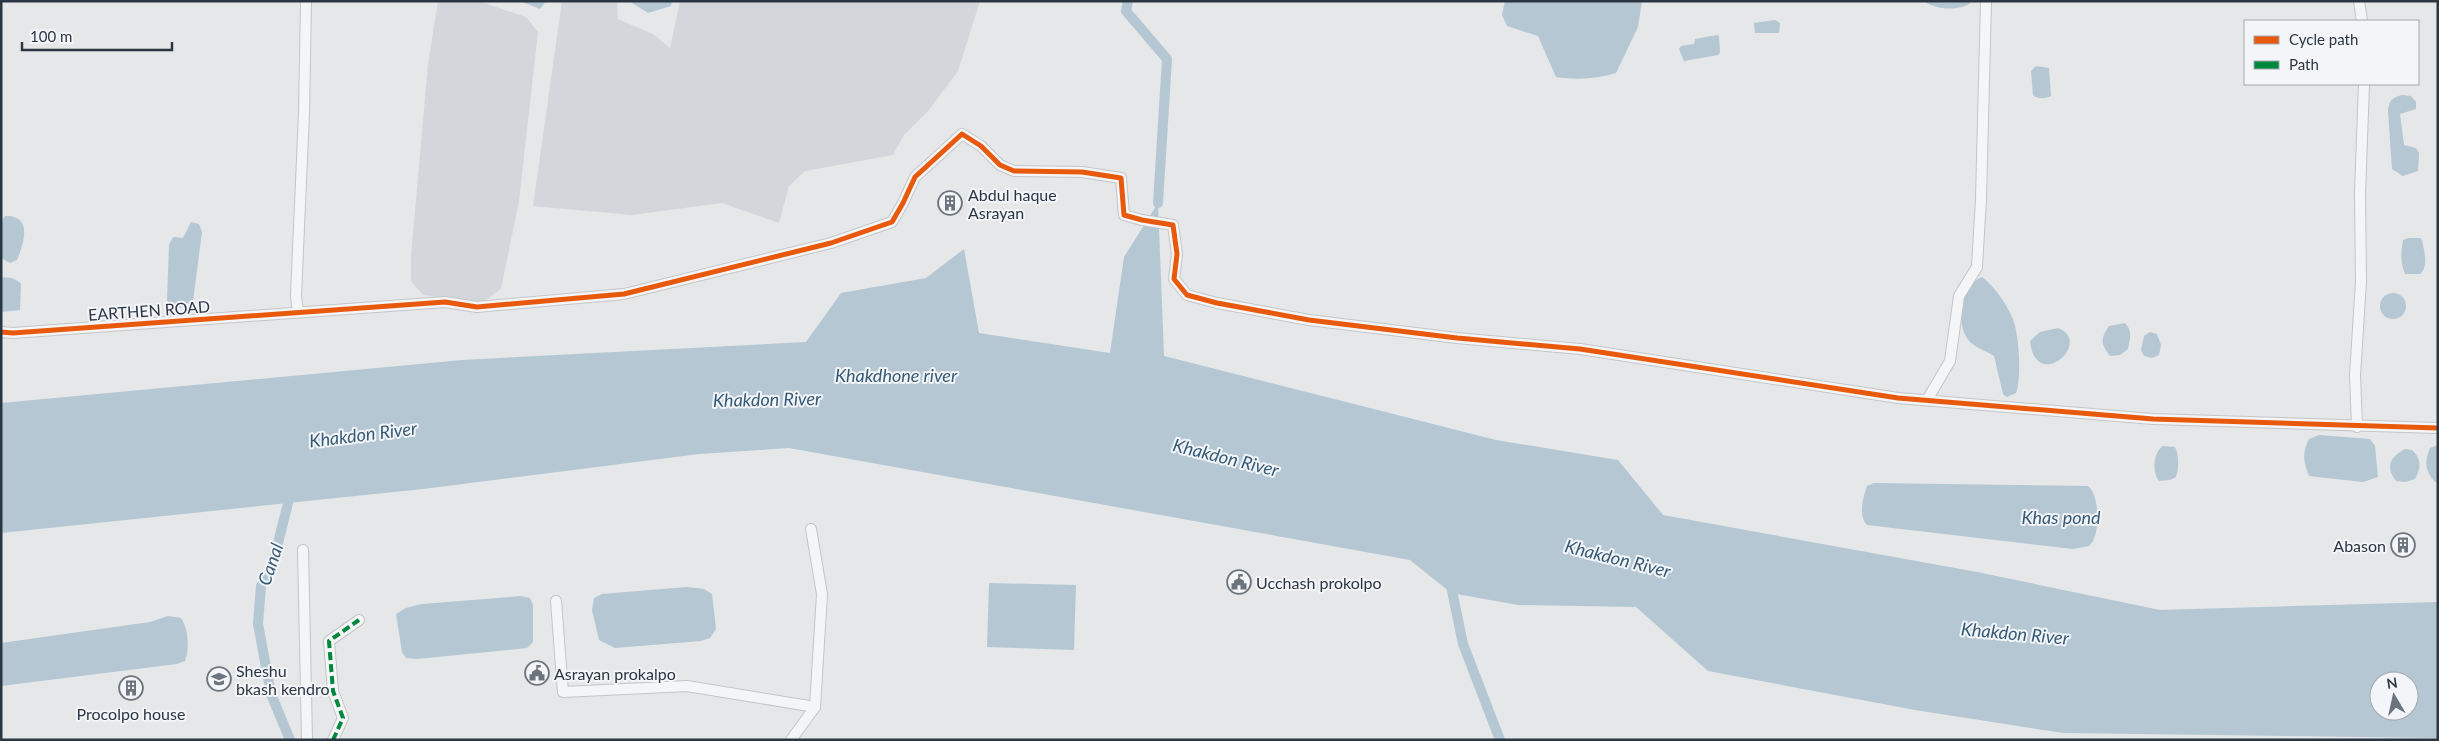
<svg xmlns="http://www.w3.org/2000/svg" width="2439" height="741" font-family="Lato,sans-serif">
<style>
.built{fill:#d3d7dc}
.water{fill:#b4c7d3;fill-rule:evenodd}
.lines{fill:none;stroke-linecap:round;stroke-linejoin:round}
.canal{stroke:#b4c7d3;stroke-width:10}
.minor-casing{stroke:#c3c5c7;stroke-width:12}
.minor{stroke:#f4f5f6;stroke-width:10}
.quiet{stroke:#00873e;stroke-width:4;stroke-dasharray:8 4;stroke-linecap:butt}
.cycleway-casing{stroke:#f3f5f8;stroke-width:8}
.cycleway{stroke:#e8590c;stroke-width:5}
.labels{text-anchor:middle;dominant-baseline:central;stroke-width:4;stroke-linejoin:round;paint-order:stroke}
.poi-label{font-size:16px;fill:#2b3643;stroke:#f3f5f8;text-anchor:start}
.street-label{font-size:16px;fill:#2b3643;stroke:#f3f5f8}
.water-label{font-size:18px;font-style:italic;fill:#355a76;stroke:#f3f5f8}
</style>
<rect width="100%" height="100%" fill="#e5e7e9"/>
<g class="built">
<path d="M438 1H478L526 17 538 32 519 201 501 289 483 302 423 295 411 281V256L428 64Z"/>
<path d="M562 1H617L618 19 653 34 670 48 680 1H980L958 71 928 111 904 135 893 155 805 171 789 186 779 223 722 203 632 215 533 206Z"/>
</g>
<g class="water">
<path d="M520 1H546L540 9Z"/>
<path d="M629 1H672L671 6 648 13Z"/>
<path d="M1505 1H1642L1638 27 1616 73C1597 79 1576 80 1556 77L1538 36 1507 26 1502 15Z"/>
<path d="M1924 1H1973C1962 12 1935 10 1924 1Z"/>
<path d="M1775 20 1780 23 1779 33H1755L1754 23Z"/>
<path d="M1717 35 1719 36 1720 53 1718 55 1684 61 1679 49 1681 46 1694 44 1695 39Z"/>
<path d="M2036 66 2049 68 2051 96C2045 99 2037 99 2033 95L2031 71Z"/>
<path d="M2402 95 2411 96 2416 102V109L2400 114 2404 145 2416 148 2419 153 2418 171 2403 176 2392 169 2388 111C2389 100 2392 98 2402 95Z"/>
<path d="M1158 203 1164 356 1496 440 1618 460 1663 515 1977 572 2160 610 2438 602V738L2063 733 1915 710 1708 671 1636 607 1518 605 1451 593 1410 560 789 448 699 454 423 489 1 533V403L462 360 806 342 841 293 926 278 964 249 979 333 1110 353 1124 257ZM2379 681H2409V711H2379Z"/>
<path d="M5 216C33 215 24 243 17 260L10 263 1 258V222Z"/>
<path d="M191 222 199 224 202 232 193 301 179 308 170 307 167 300 169 245 173 237 183 238Z"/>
<path d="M2408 238H2420L2422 240C2424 251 2429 266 2420 274H2405C2400 261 2401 253 2403 240Z"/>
<path d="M1 277 12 278 21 283 20 310 1 312Z"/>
<path d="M1982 277C1994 286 2006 303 2012 317 2019 330 2022 380 2016 393L2007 397 2003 394 1994 356C1987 351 1976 348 1970 342 1955 326 1960 286 1982 277Z"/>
<circle cx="2393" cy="306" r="13"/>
<path d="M2125 323C2133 331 2130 339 2128 349L2120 355 2110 356C2101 344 2100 339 2109 326Z"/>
<path d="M2058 328C2094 342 2036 394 2030 341L2040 332Z"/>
<path d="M2150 332 2157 334 2161 345 2159 355 2152 358 2144 356 2141 350 2144 336Z"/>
<path d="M2319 435 2370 439 2375 446 2378 477 2363 482 2309 476C2303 461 2302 453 2309 439Z"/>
<path d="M2438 445V482H2435C2425 471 2424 462 2430 448Z"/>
<path d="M2163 446 2175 447C2179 455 2179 468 2176 477L2170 480 2159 481C2152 473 2153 452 2163 446Z"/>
<path d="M2405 449 2412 450C2422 459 2421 468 2415 479L2405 482 2396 481C2385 467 2390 457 2405 449Z"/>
<path d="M1874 483 2088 486C2100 496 2101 536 2089 546L2073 549 1867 525C1858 516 1863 497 1867 486Z"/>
<path d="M989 583 1076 585 1074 650 987 647Z"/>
<path d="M687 587 704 589 712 594 716 629 710 638 701 641 615 648 599 640 592 610 594 598 602 594Z"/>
<path d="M521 596 530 598 533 605V642L527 648 417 659 406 658 402 652 396 614 406 608 422 604Z"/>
<path d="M168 616 181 618C188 628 190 649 185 661L177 664 1 686V643L150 622Z"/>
</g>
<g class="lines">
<g class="canal">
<path d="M1128 1 1126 11 1167 59 1158 203"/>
<path d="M288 503 271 571 261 586 258 624 271 694 290 740"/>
<path d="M1450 581 1463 644 1500 740"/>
</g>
<g class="minor-casing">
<g id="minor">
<path d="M2359 1 2362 21"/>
<path d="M298 311 296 296 304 113 306 1"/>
<path d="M1 332 13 333 445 302 477 307 624 294 831 243 892 222 903 203 915 177 962 134 981 146 1000 165 1014 171 1082 172 1121 178 1124 215 1142 220 1173 225 1177 254 1174 279 1187 295 1217 303 1309 320 1457 338 1580 349 1898 398 2153 419 2438 428"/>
<path d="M1927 400 1950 361 1959 296 1977 267 1981 199 1986 1"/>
<path d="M2357 427 2355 375 2361 282 2360 194 2364 84"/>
<path d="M303 550 307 740"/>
<path d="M556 601 563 692 687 686 815 707"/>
<path d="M333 740 343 718 333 691 329 641 359 620"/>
<path d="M791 740 815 707 822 594 811 529"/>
</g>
</g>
<use href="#minor" class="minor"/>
<path class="quiet" d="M333 740 343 718 333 691 329 641 359 620"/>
<g class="cycleway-casing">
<path id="cycleway" d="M1 332 13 333 445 302 477 307 624 294 831 243 892 222 903 203 915 177 962 134 981 146 1000 165 1014 171 1082 172 1121 178 1124 215 1142 220 1173 225 1177 254 1174 279 1187 295 1217 303 1309 320 1457 338 1580 349 1898 398 2153 419 2438 428"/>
</g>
<use href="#cycleway" class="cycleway"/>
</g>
<defs>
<g id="building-ring" transform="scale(1.25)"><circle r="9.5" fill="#f3f5f8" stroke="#6c747d" stroke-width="1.5"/><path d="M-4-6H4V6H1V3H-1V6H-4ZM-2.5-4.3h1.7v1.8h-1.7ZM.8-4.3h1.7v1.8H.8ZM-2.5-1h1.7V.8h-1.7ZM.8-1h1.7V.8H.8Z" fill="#6c747d"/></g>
<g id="civic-ring" transform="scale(1.25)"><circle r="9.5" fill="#f3f5f8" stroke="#6c747d" stroke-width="1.5"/><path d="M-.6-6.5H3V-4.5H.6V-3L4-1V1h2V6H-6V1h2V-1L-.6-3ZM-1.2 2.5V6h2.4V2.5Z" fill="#6c747d"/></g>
<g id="school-ring" transform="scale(1.25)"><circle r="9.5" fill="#f3f5f8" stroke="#6c747d" stroke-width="1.5"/><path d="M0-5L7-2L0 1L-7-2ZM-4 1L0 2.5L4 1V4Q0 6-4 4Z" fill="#6c747d"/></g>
</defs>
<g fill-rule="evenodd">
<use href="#building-ring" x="950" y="203"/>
<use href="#building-ring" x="2403" y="545"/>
<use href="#civic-ring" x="1239" y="582"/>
<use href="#civic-ring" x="537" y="673"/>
<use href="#school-ring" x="219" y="679"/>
<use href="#building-ring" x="131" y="688"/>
</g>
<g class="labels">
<g class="poi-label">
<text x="968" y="194">Abdul haque<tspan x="968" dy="18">Asrayan</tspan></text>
<text x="2386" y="545" text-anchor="end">Abason</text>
<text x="1256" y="582">Ucchash prokolpo</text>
<text x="236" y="670">Sheshu<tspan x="236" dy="18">bkash kendro</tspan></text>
<text x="554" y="673">Asrayan prokalpo</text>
<text x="131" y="713" text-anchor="middle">Procolpo house</text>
</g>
<g class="street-label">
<text transform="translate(149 310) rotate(-4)">EARTHEN ROAD</text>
</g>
<g class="water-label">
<text x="896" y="375">Khakdhone river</text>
<text transform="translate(767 399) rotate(-1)">Khakdon River</text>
<text transform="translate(363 434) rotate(-7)">Khakdon River</text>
<text transform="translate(1226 457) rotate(14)">Khakdon River</text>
<text x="2061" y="517">Khas pond</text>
<text transform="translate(1618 558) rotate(14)">Khakdon River</text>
<text transform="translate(270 564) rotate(-71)">Canal</text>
<text transform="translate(2015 633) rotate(5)">Khakdon River</text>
</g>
</g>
<rect width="2439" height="741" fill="none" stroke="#2b3643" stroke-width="5"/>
<rect x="2244" y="20" width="175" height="65" fill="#f3f5f8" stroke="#a3a9b0"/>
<rect x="2254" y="36" width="25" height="8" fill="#e8590c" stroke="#a3a9b0"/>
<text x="2289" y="45" font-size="15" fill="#2b3643">Cycle path</text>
<rect x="2254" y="61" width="25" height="8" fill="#00873e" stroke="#a3a9b0"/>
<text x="2289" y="70" font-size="15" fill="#2b3643">Path</text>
<g transform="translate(2394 696) rotate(351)"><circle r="24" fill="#f3f5f8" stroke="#a3a9b0"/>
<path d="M0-4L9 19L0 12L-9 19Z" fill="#6c747d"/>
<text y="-8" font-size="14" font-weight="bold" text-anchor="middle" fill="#2b3643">N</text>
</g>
<path d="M22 42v8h150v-8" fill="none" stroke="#2b3643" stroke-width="2.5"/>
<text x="30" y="42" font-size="15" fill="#2b3643" stroke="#f3f5f8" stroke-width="4" paint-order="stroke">100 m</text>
</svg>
